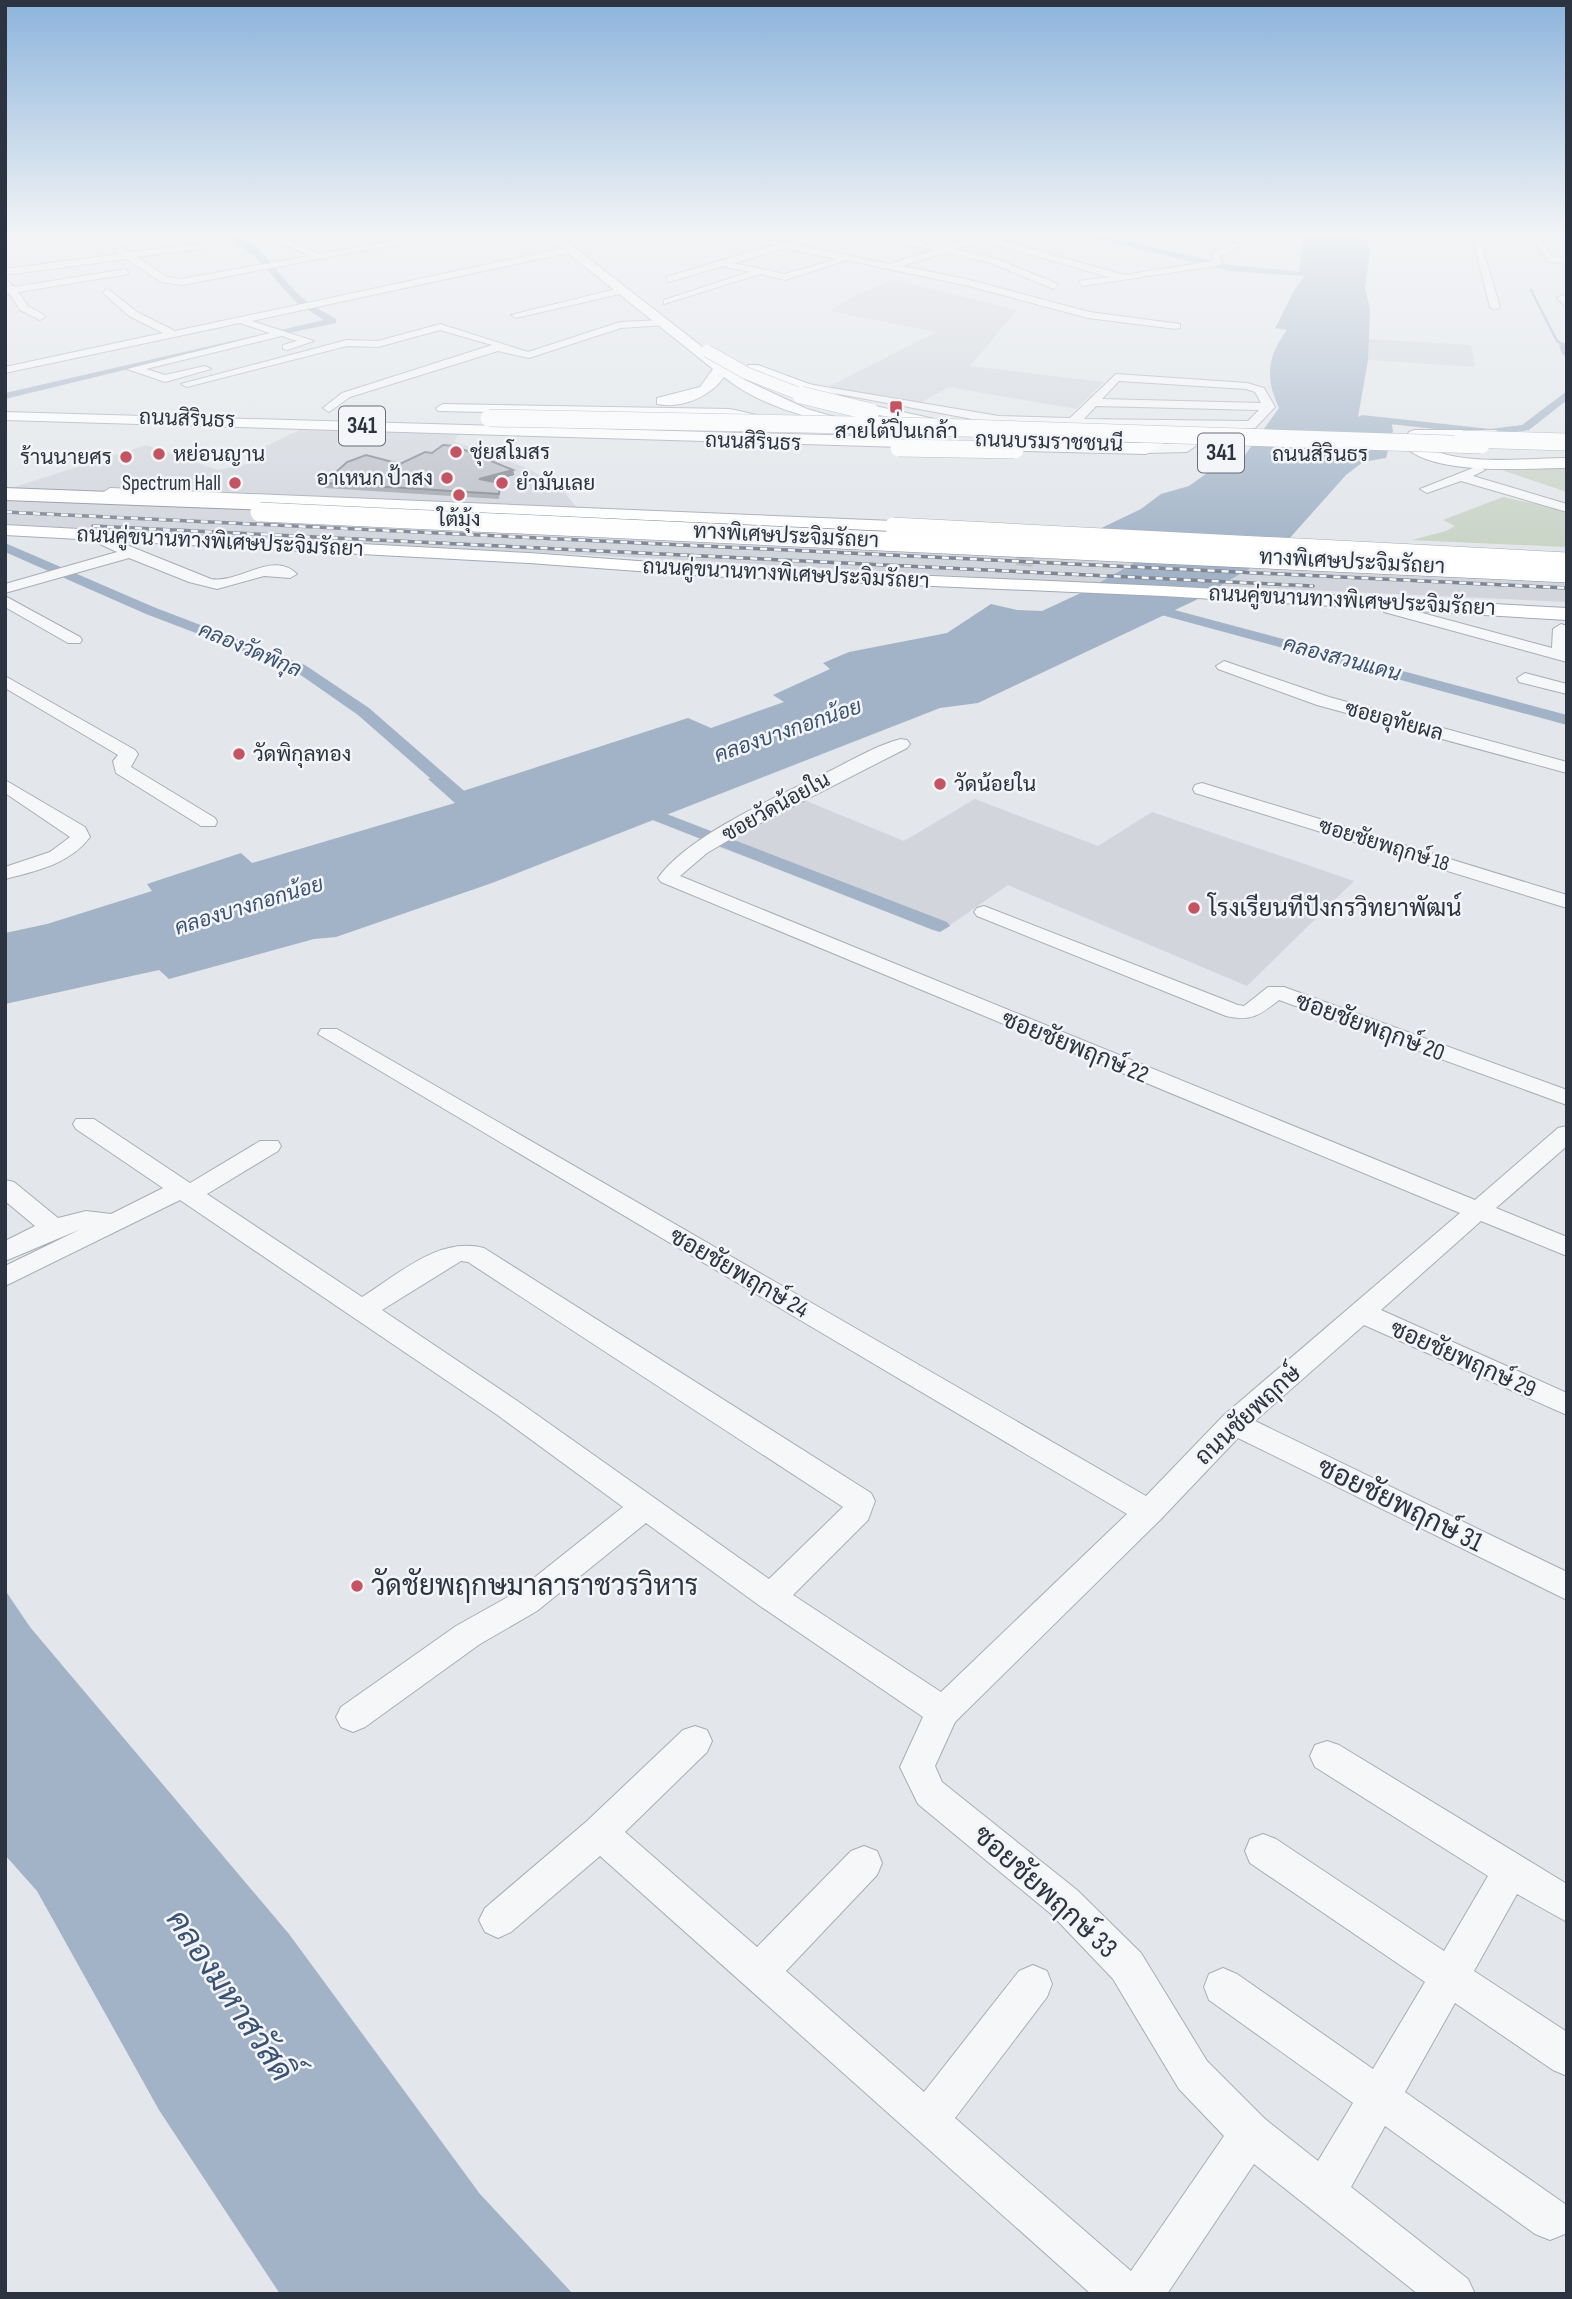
<svg xmlns="http://www.w3.org/2000/svg" width="1572" height="2299" font-family="'Sofia Sans Condensed',Sarabun,sans-serif">
<style>
.built{fill:#d2d5dc}
.green{fill:#c8d3c5}
.water{fill:#a2b3c7}
.lines{fill:none;stroke-linecap:round;stroke-linejoin:round}
.stream{stroke:#a2b3c7;stroke-width:2.5}
.canal{fill:#a2b3c7;fill-rule:evenodd}
.major-tunnel{stroke:#bec2c8;stroke-width:17;stroke-dasharray:17 8;stroke-linecap:butt}
.minor-casing{stroke:#a8adb4;stroke-width:2}
.major-casing{stroke:#a3aab5;stroke-width:2}
.highway-casing{stroke:#8c93a0;stroke-width:2}
.minor{fill:#f6f7f9;fill-rule:evenodd}
.major{fill:#fff;fill-rule:evenodd}
.highway{fill:#fff;fill-rule:evenodd}
.rail-casing{stroke:#7e8593;stroke-width:3.5}
.rail{stroke:#f3f5f8;stroke-width:2.5;stroke-dasharray:7;stroke-linecap:butt}
.major-bridge-far1-casing{stroke:#a3aab5;stroke-width:13;stroke-linecap:butt}
.major-bridge-casing{stroke:#a3aab5;stroke-width:18;stroke-linecap:butt}
.highway-bridge-casing{stroke:#8c93a0;stroke-width:20;stroke-linecap:butt}
.major-bridge-far1{stroke:#fff;stroke-width:12}
.major-bridge{stroke:#fff;stroke-width:17}
.highway-bridge{stroke:#fff;stroke-width:19}
.wall{fill:#a1a4ab}
.shaded-wall{fill:#83868b}
.building{fill:#bbbfc7;stroke:#83868b;stroke-width:2}
.poi-dot{fill:#c45462;stroke:#f3f5f8;stroke-width:2.5}
.labels{text-anchor:middle;dominant-baseline:central;stroke-width:5;stroke-linejoin:round;paint-order:stroke}
.far-street-label{font-size:21px;fill:#2c3341;stroke:#f3f5f8}
.far-poi-label{font-size:21px;fill:#2c3341;stroke:#f3f5f8;text-anchor:start}
.far-water-label{font-size:21px;font-style:italic;fill:#3a5272;stroke:#f3f5f8}
.shield{fill:#f3f5f8;stroke:#686d78;stroke-width:2}
.shield-label{font-size:23px;font-weight:bold;fill:#2c3341}
.poi-label{font-size:24px;fill:#2c3341;stroke:#f3f5f8;text-anchor:start}
.street-label{font-size:24px;fill:#2c3341;stroke:#f3f5f8}
.near-street-label{font-size:28px;fill:#2c3341;stroke:#f3f5f8}
.near-poi-label{font-size:28px;fill:#2c3341;stroke:#f3f5f8;text-anchor:start}
.near-water-label{font-size:32px;font-style:italic;fill:#3a5272;stroke:#f3f5f8}
</style>
<rect width="100%" height="100%" fill="#e3e6ea"/>
<g class="built">
<path d="M895 280 1017 310 970 366 1104 382 1076 409 949 387 918 404 828 387 936 332 830 311 857 294Z"/>
<path d="M1367 339 1471 345 1475 367 1368 360Z"/>
<path d="M308 426 460 433 454 441 527 468 561 488 577 508 564 510 11 488 146 445 218 470 252 463 243 457Z"/>
<path d="M5 498 1161 548 1097 584 686 560 5 526Z"/>
<path d="M1266 559 1567 570V602L1220 586Z"/>
<path d="M975 799 1098 846 1152 812 1354 881 1247 986 1008 885 943 930 716 846 804 800 904 841Z"/>
</g>
<g class="green">
<path d="M1567 467V492L1496 468Z"/>
<path d="M1503 497 1567 511V547L1412 540 1446 531 1455 526 1443 520Z"/>
</g>
<g class="water">
<path d="M1304 234H1363L1370 250 1365 288 1370 309 1368 360 1358 417 1391 420 1393 431 1386 458 1363 462 1346 475 1288 540 1266 559 1194 601 978 703 940 708 492 883 336 937 314 939 169 979 159 970 5 1004V933L47 924 152 891 147 884 241 853 252 863 455 803 428 779 441 775 463 791 688 718 711 728 784 702 773 695 830 669 823 663 849 652 947 633 991 604 1017 610 1042 611 1083 592 1181 536 1093 532 1141 509 1161 494 1189 486 1210 471 1245 455 1279 408C1265 378 1267 357 1287 330L1275 328C1286 310 1291 290 1306 275L1299 271Z"/>
<path d="M5 1590 30 1627 289 1934 480 2194 573 2294H280L159 2110 37 1891 5 1855Z"/>
</g>
<g class="lines">
<path class="stream" d="M1531 290 1557 341 1564 345"/>
<g class="canal">
<path d="M226 234C259 234 280 281 304 299 313 307 326 313 336 319V323L186 355 5 399V393L324 320 297 303 255 257Z"/>
<path d="M995 234H1009L996 240 992 237Z"/>
<path d="M1076 234H1093L1231 265 1334 275 1329 278 1231 271Z"/>
<path d="M1567 342V357L1562 354 1559 345Z"/>
<path d="M1567 391V400L1529 430 1490 435 1362 421 1356 418 1362 415 1490 429 1522 425Z"/>
<path d="M5 543 156 608 305 665 369 708 470 796 461 801 455 800 358 715 295 671 146 614 5 552Z"/>
<path d="M1137 600 1567 715V725L1132 607V601Z"/>
<path d="M633 801 947 922 950 926 940 932 933 930 627 810 624 806Z"/>
</g>
<path class="major-tunnel" d="M1024 566 1026 550"/>
<g class="minor-casing">
<g id="minor">
<path d="M289 234H309L288 240 320 254 427 234H449L182 285 161 282 127 259 5 275V269L120 254 114 249 119 246 130 252 209 243 206 248 137 257 167 277 182 279 309 256 275 239Z"/>
<path d="M626 234H647L611 243 580 239Z"/>
<path d="M727 234C746 234 768 244 787 242 804 240 819 234 836 234L798 245 890 264 934 250 868 234H887L944 247 983 235 1124 275 1213 261 1212 253 1234 243 1242 245 1220 256 1222 265 1082 286 1079 281 1109 277 983 241 956 249 994 258 1058 284 1054 289 988 262 945 253 902 266 970 280 1089 312 1180 324V328L1176 329 1088 318 969 286 846 260 785 280 760 274 664 304V300L749 272 723 266 669 282 666 277 773 245ZM785 248 837 259 785 274 734 263Z"/>
<path d="M1472 235 1567 236V242L1480 240 1500 307 1495 310 1490 307Z"/>
<path d="M1536 242H1542L1553 257 1567 258V264L1547 261Z"/>
<path d="M569 247 572 252 252 321 314 341 287 350 283 349V345L297 341 282 336 146 369 165 375 205 366 211 369 165 382 127 369 270 333 240 323 5 373V367L163 333 129 316 103 293 107 288 137 312 175 331Z"/>
<path d="M126 269 129 274 18 292 28 306 44 315 45 317 40 320 20 310 9 293 5 294V278L14 287Z"/>
<path d="M620 288 624 293 516 318 511 315Z"/>
<path d="M1562 295 1567 297V308L1557 298Z"/>
<path d="M661 320 665 321V325L621 328 529 358 498 351 350 397 329 412 323 408 342 393 492 345 440 330 378 347 347 346 187 387 181 384 347 340 378 341 440 324 528 352 620 322Z"/>
<path d="M1116 374 1247 383 1264 388 1275 407 1255 428 1191 429 1200 443 1187 452 1146 453 1140 449 1142 446 1187 442 1184 434 1165 429 999 424 796 386 802 383 999 416 1070 418ZM1119 381 1246 389 1255 392 1261 403 1102 399ZM1096 406 1259 410 1248 421 1084 419Z"/>
<path d="M1478 466 1485 470 1473 476 1567 504V512L1461 481 1427 493 1420 489Z"/>
<path d="M92 531 211 579C239 584 272 550 297 574L290 578 264 576 217 589 189 582 129 558 5 593V584L117 552 87 538 85 535Z"/>
<path d="M5 596 80 637 82 640 80 643H68L5 607Z"/>
<path d="M1389 604 1552 648 1553 629 1561 624 1567 626V662L1384 612V606Z"/>
<path d="M1224 661 1329 697 1567 762V773L1317 705 1218 669 1216 666Z"/>
<path d="M1525 673 1567 684V694L1519 682 1517 678Z"/>
<path d="M5 676 135 750 138 754 131 767 215 818 217 822 215 826H201L116 773 113 761 118 755 5 688Z"/>
<path d="M901 739 907 740 910 744 907 748 741 833 707 853 680 876 1475 1200 1558 1128 1567 1126V1146L1496 1208 1567 1237V1256L1481 1221 1381 1310 1567 1393V1415L1364 1325 1255 1421 1567 1572V1600L1238 1438 1160 1520 955 1722 935 1766 942 1782 1077 1890 1141 1953 1207 2061 1265 2119 1318 2161 1353 2103 1209 2000 1204 1987 1209 1974 1223 1968 1237 1974 1373 2069 1425 1982 1250 1863 1245 1851 1250 1839 1263 1834 1276 1839 1444 1951 1488 1876 1315 1767 1310 1756 1315 1745 1327 1741 1339 1745 1567 1884V1922L1517 1894 1474 1971 1567 2032V2076L1553 2070 1455 2003 1405 2092 1565 2204V2234L1550 2240 1535 2234 1385 2126 1351 2187 1468 2279 1475 2294H1418L1254 2164 1167 2294H1091L600 1856 511 1932 498 1938 485 1932 479 1920 485 1908 587 1821 683 1730 695 1726 707 1730 712 1741 707 1752 625 1832 757 1947 851 1851 864 1846 877 1851 882 1863 877 1875 786 1971 924 2092 1019 1971 1033 1965 1047 1971 1052 1984 1047 1997 955 2118 1131 2271 1224 2136 1179 2089 1113 1979 1051 1914 918 1804 900 1767 923 1717 760 1606 646 1523 537 1611 480 1644 365 1727 353 1732 341 1727 336 1717 341 1707 456 1626 515 1593 623 1507 496 1414 180 1200 5 1286V1266L81 1229 5 1261V1241L35 1226 5 1201V1180L14 1182 58 1218 86 1211 111 1214 163 1188 76 1129 73 1124 76 1119H94L190 1183 260 1141H278L281 1146 278 1151 207 1194 362 1297C399 1274 439 1236 484 1248L871 1493 875 1501 868 1520 793 1595 941 1692 1127 1514 318 1034 321 1029H337L1146 1496 1224 1415 1460 1213 661 882 658 878C689 834 783 794 832 770 854 759 877 745 901 739ZM461 1261 468 1262 843 1507 769 1579 516 1400 382 1310Z"/>
<path d="M5 780 85 827 90 837C70 864 36 871 5 879V867L50 852 70 837 5 793Z"/>
<path d="M1202 783 1567 895V908L1195 793 1193 789 1195 785Z"/>
<path d="M984 906 1238 1005 1244 1006 1268 987H1284L1567 1090V1105L1279 1000C1260 1015 1251 1022 1226 1016L977 916 974 912 977 908Z"/>
</g>
</g>
<g class="major-casing">
<g id="major">
<path d="M544 234H557L745 380 807 409 863 425 856 429C810 418 761 407 724 377 710 397 681 409 657 404V398L700 387 713 369Z"/>
<path d="M748 365H758L861 403 944 421 946 424 939 428 852 409 748 371Z"/>
<path d="M443 404 730 409 766 417 768 420 762 429 750 433 935 438 943 443 935 448 5 420V412L743 433 740 429 752 422 730 417 438 411 436 408Z"/>
<path d="M1414 430H1496L1504 435 1501 438 1420 440 1418 443C1459 468 1521 458 1567 458V468C1525 468 1431 477 1402 444L1409 432Z"/>
<path d="M1121 431 1150 434 1165 443 1146 454 981 450 973 445 981 440 1145 443 1116 439V433Z"/>
<path d="M110 488 893 521 901 526 893 531 104 496 102 493Z"/>
<path d="M5 525 529 553 706 566 1163 586 1567 608V620L1163 596 706 576 529 563 5 535Z"/>
</g>
</g>
<g class="highway-casing">
<path id="highway" d="M5 488 269 498 279 504 269 510 5 500Z"/>
</g>
<use href="#minor" class="minor"/>
<use href="#major" class="major"/>
<use href="#highway" class="highway"/>
<g class="rail-casing">
<g id="rail">
<path d="M5 512 1567 588"/>
<path d="M93 526 1313 586"/>
</g>
</g>
<use href="#rail" class="rail"/>
<g class="major-bridge-far1-casing">
<path id="major-bridge-far1" d="M707 351 746 373 807 397"/>
</g>
<g class="major-bridge-casing">
<g id="major-bridge">
<path d="M801 395 871 412"/>
<path d="M489 418 904 426 1481 445"/>
<path d="M1462 439 1567 442"/>
<path d="M899 448 1015 450"/>
<path d="M893 526 1567 561"/>
</g>
</g>
<g class="highway-bridge-casing">
<path id="highway-bridge" d="M260 512 1567 573"/>
</g>
<use href="#major-bridge-far1" class="major-bridge-far1"/>
<use href="#major-bridge" class="major-bridge"/>
<use href="#highway-bridge" class="highway-bridge"/>
</g>
<path class="wall" d="M400 464 513 470 514 475 491 481 500 489 499 499 325 488 324 483Z"/>
<path class="shaded-wall" d="M513 470 514 475 479 485V479Z"/>
<path class="building" d="M443 445 455 446 513 470 479 479 500 483 499 494 324 483 347 462 366 455 400 464 425 452 432 453Z"/>
<linearGradient id="sky" x2="0" y2="1"><stop stop-color="#8cb4db"/><stop offset="0.42" stop-color="#f2f4f6"/><stop offset="1" stop-color="#f2f4f6" stop-opacity="0"/></linearGradient>
<rect width="1572" height="556" fill="url(#sky)"/>
<g class="poi-dot">
<rect x="889" y="400" width="14" height="14" rx="3.5"/>
<circle cx="456" cy="452" r="7"/>
<circle cx="159" cy="454" r="7"/>
<circle cx="126" cy="457" r="7"/>
<circle cx="447" cy="478" r="7"/>
<circle cx="235" cy="483" r="7"/>
<circle cx="502" cy="483" r="7"/>
<circle cx="459" cy="495" r="7"/>
<circle cx="239" cy="754" r="7"/>
<circle cx="940" cy="784" r="7"/>
<circle cx="1194" cy="908" r="7"/>
<circle cx="357" cy="1586" r="7"/>
</g>
<g class="labels">
<g class="far-street-label">
<text transform="translate(187 419) rotate(2)">ถนนสิรินธร</text>
<text transform="translate(753 442) rotate(2)">ถนนสิรินธร</text>
<text transform="translate(1049 442) rotate(2)">ถนนบรมราชชนนี</text>
<text x="1320" y="454">ถนนสิรินธร</text>
<text transform="translate(786 536) rotate(3)">ทางพิเศษประจิมรัถยา</text>
<text transform="translate(220 542) rotate(3)">ถนนคู่ขนานทางพิเศษประจิมรัถยา</text>
<text transform="translate(1352 562) rotate(3)">ทางพิเศษประจิมรัถยา</text>
<text transform="translate(786 574) rotate(3)">ถนนคู่ขนานทางพิเศษประจิมรัถยา</text>
<text transform="translate(1352 601) rotate(3)">ถนนคู่ขนานทางพิเศษประจิมรัถยา</text>
<text transform="translate(1394 721) rotate(15)">ซอยอุทัยผล</text>
<text transform="translate(776 807) rotate(-29)">ซอยวัดน้อยใน</text>
<text transform="translate(1384 845) rotate(17)">ซอยชัยพฤกษ์ 18</text>
</g>
<g class="far-poi-label">
<text x="896" y="431" text-anchor="middle">สายใต้ปิ่นเกล้า</text>
<text x="470" y="452">ชุ่ยสโมสร</text>
<text x="173" y="454">หย่อนญาน</text>
<text x="112" y="457" text-anchor="end">ร้านนายศร</text>
<text x="433" y="478" text-anchor="end">อาเหนก ป้าสง</text>
<text x="221" y="483" text-anchor="end">Spectrum Hall</text>
<text x="516" y="483">ยำมันเลย</text>
<text x="459" y="519" text-anchor="middle">ใต้มุ้ง</text>
<text x="253" y="754">วัดพิกุลทอง</text>
<text x="954" y="784">วัดน้อยใน</text>
</g>
<g class="far-water-label">
<text transform="translate(250 650) rotate(23)">คลองวัดพิกุล</text>
<text transform="translate(1342 659) rotate(15)">คลองสวนแดน</text>
<text transform="translate(788 731) rotate(-19)">คลองบางกอกน้อย</text>
<text transform="translate(249 906) rotate(-17)">คลองบางกอกน้อย</text>
</g>
<g class="shield">
<rect x="339" y="406.5" width="46" height="39" rx="5"/>
<rect x="1198" y="433.5" width="46" height="39" rx="5"/>
</g>
<g class="shield-label">
<text x="362" y="426">341</text>
<text x="1221" y="453">341</text>
</g>
<g class="poi-label">
<text x="1208" y="908">โรงเรียนทีปังกรวิทยาพัฒน์</text>
</g>
<g class="street-label">
<text transform="translate(1370 1027) rotate(20)">ซอยชัยพฤกษ์ 20</text>
<text transform="translate(1075 1047) rotate(22)">ซอยชัยพฤกษ์ 22</text>
<text transform="translate(739 1273) rotate(30)">ซอยชัยพฤกษ์ 24</text>
<text transform="translate(1463 1359) rotate(24)">ซอยชัยพฤกษ์ 29</text>
<text transform="translate(1248 1415) rotate(-43)">ถนนชัยพฤกษ์</text>
</g>
<g class="near-street-label">
<text transform="translate(1400 1505) rotate(26)">ซอยชัยพฤกษ์ 31</text>
<text transform="translate(1045 1892) rotate(42)">ซอยชัยพฤกษ์ 33</text>
</g>
<g class="near-poi-label">
<text x="371" y="1586">วัดชัยพฤกษมาลาราชวรวิหาร</text>
</g>
<g class="near-water-label">
<text transform="translate(229 1996) rotate(56)">คลองมหาสวัสดิ์</text>
</g>
</g>
<rect width="1572" height="2299" fill="none" stroke="#2c3341" stroke-width="14"/>
</svg>
